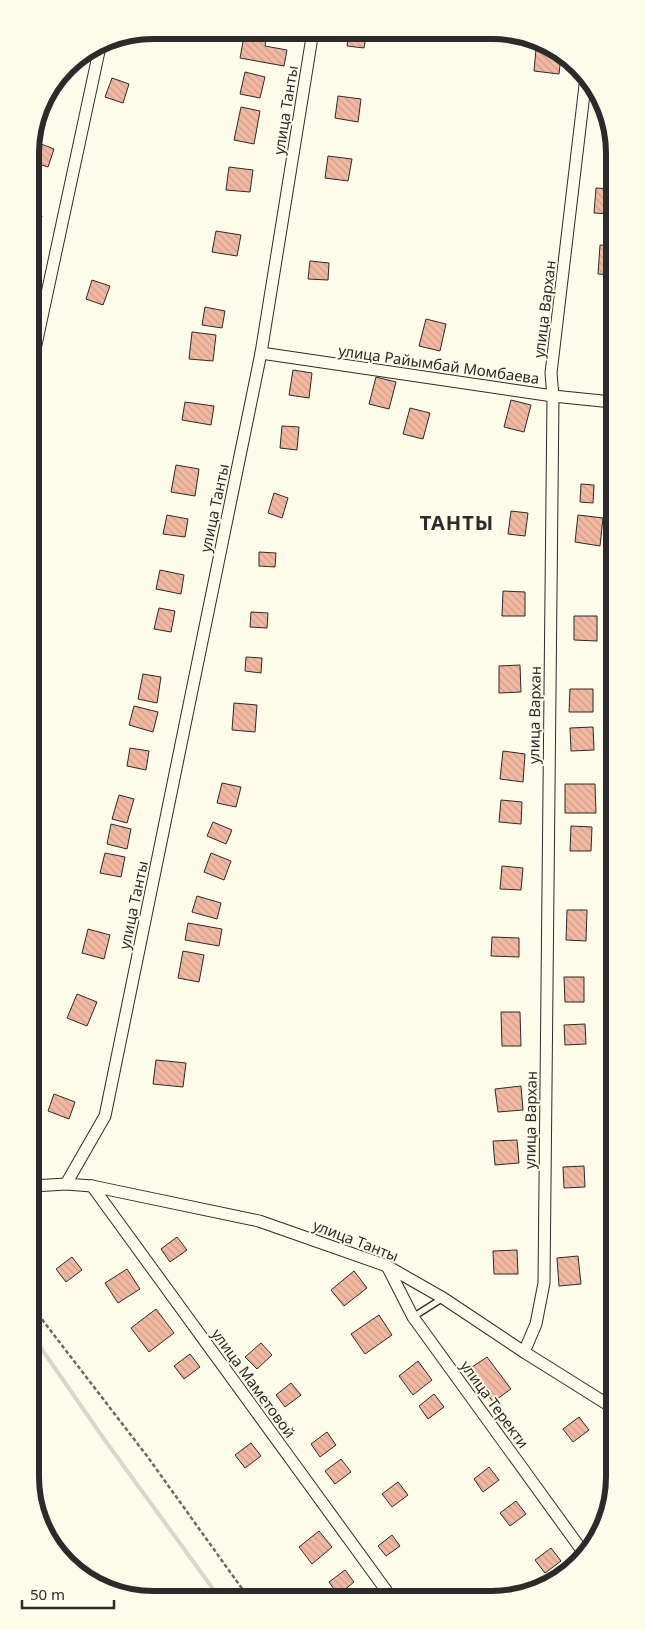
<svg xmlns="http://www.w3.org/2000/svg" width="645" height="1630" font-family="'Noto Sans',sans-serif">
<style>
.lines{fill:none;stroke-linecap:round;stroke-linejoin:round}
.stream{stroke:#d8d7c9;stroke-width:4}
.building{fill:url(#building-back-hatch);stroke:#2b2b2b}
.lane-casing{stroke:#2b2b2b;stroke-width:8}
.street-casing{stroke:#2b2b2b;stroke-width:13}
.path{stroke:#6a6964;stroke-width:2.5;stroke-dasharray:4 2.5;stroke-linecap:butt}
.lane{stroke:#fdfbea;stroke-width:5.5}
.street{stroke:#fdfbea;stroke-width:11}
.labels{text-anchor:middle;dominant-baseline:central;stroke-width:4;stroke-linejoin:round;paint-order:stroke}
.street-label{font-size:15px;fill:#2b2b2b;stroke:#fdfbea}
.district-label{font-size:20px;font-weight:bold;letter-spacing:1px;fill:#2b2b2b;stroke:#fdfbea}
.rim{fill:none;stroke:#2b2b2b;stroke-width:6}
</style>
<defs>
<pattern id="building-back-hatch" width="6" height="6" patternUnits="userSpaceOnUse" patternTransform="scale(1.25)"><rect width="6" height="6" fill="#f2b8a0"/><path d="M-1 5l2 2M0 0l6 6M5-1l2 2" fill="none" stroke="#d09e8a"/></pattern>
</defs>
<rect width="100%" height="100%" fill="#fdfbea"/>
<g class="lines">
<path class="stream" d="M34 1338 104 1439 219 1597"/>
</g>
<g class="building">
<path d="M245 31H267L265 46 287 50 284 66 240 58Z"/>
<path d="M349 31H367L364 48 347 46Z"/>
<path d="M536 49 551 51 561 56 559 74 534 71Z"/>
<path d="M245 72 265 77 260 98 240 94Z"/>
<path d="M112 78 129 84 123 103 105 97Z"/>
<path d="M338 96 361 99 358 122 335 118Z"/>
<path d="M241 107 260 111 254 144 234 140Z"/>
<path d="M36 142 54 149 48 167 30 161Z"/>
<path d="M606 147 611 148V172L604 171Z"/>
<path d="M328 156 352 159 348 181 325 178Z"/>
<path d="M229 167 253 170 250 192 226 190Z"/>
<path d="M596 188 611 189V214L594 213Z"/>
<path d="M30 212 42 216 36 235 31 233Z"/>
<path d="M216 231 241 235 237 256 212 252Z"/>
<path d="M600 245 611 246V275L598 274Z"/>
<path d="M310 261 329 263 328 280 308 279Z"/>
<path d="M92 280 110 286 103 305 86 299Z"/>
<path d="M205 307 225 311 222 328 202 325Z"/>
<path d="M426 319 446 324 440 351 419 346Z"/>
<path d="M192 332 216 335 213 361 189 359Z"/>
<path d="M293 370 312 373 309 398 289 395Z"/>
<path d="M376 377 396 382 389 409 369 404Z"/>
<path d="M511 400 531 405 524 432 504 427Z"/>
<path d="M185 402 214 406 211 425 182 420Z"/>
<path d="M410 408 430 413 423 439 403 434Z"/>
<path d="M282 426 299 427 297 450 280 448Z"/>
<rect x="604" y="435" width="8" height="16"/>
<path d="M176 465 199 469 195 496 171 492Z"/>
<path d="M581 484 594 485 593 503 580 502Z"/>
<path d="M274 493 288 498 282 518 268 513Z"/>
<path d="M511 511 528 513 525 536 508 534Z"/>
<path d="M167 515 188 519 185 537 163 534Z"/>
<path d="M578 515 603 518 600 546 575 542Z"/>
<path d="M31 538 36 540 31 554Z"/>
<path d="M259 552 276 553 275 567 259 566Z"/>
<path d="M160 570 184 575 181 594 156 589Z"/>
<path d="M503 591 525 592V616H502Z"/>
<path d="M159 608 175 611 171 632 154 629Z"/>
<path d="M251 612 268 613 267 628 250 627Z"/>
<path d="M574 616H597V641L574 640Z"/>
<path d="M246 657 262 658 261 673 245 671Z"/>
<path d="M520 665 521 692 499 693V666Z"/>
<path d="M143 674 161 677 157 703 138 699Z"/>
<path d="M570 689H593V712H569Z"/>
<path d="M234 703 257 705 255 732 232 730Z"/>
<path d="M134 706 158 712 153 732 129 725Z"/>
<path d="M593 727 594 750 571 751 570 728Z"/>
<path d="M130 748 149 751 146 770 127 766Z"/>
<path d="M503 751 525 754 523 782 500 779Z"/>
<path d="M222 783 241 787 236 807 217 803Z"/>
<path d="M565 784H595L596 813H565Z"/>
<path d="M119 795 134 799 127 823 112 819Z"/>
<path d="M501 800 522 802 521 824 499 822Z"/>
<path d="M213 822 232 830 226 844 207 836Z"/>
<path d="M111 824 131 829 127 849 107 844Z"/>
<path d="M571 826 592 827 591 851H570Z"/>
<path d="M105 853 125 857 121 877 100 873Z"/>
<path d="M211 853 231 861 224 880 204 872Z"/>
<path d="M502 866 523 868 521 890 500 889Z"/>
<path d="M197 896 221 903 217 919 192 912Z"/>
<path d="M567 910H587L586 941 566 940Z"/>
<path d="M188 923 222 929 219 946 185 940Z"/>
<path d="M88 929 110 935 104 959 82 953Z"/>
<path d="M492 937 519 938V957L491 956Z"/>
<path d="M183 951 204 955 199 982 178 978Z"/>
<path d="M564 977H584V1002H565Z"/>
<path d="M77 994 97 1002 87 1026 67 1018Z"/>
<path d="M501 1012H520L521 1046H502Z"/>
<path d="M585 1024 586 1044 565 1045 564 1025Z"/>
<path d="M156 1060 186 1063 183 1087 153 1084Z"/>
<path d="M521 1086 523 1110 498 1112 495 1089Z"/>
<path d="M54 1094 75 1102 69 1119 48 1111Z"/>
<path d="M517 1140 519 1163 495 1165 493 1141Z"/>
<path d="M584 1166 585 1187 564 1188 563 1167Z"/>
<path d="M177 1237 187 1250 170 1262 161 1249Z"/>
<path d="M517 1250 518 1274H494L493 1251Z"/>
<path d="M578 1256 581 1284 559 1286 557 1258Z"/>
<path d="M72 1257 82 1270 66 1282 56 1269Z"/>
<path d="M127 1269 140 1289 118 1303 105 1283Z"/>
<path d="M354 1271 367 1288 344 1306 331 1290Z"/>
<path d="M156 1309 174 1333 149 1352 131 1328Z"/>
<path d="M379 1315 392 1335 365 1354 351 1334Z"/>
<path d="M261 1343 272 1355 257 1369 245 1357Z"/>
<path d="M190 1354 200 1367 184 1379 174 1366Z"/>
<path d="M487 1357 511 1389 493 1402 469 1369Z"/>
<path d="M418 1361 432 1380 413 1395 399 1376Z"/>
<path d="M291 1383 301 1395 285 1407 276 1395Z"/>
<path d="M434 1394 444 1407 428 1419 419 1406Z"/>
<path d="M579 1417 589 1430 573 1442 563 1429Z"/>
<path d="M327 1432 336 1445 320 1457 311 1444Z"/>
<path d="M251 1443 261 1456 245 1468 235 1455Z"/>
<path d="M341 1459 351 1472 335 1484 325 1471Z"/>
<path d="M489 1467 499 1480 483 1492 474 1479Z"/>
<path d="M398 1482 408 1495 392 1507 382 1494Z"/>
<path d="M516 1501 526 1514 510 1526 500 1513Z"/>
<path d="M319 1531 332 1547 312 1564 299 1547Z"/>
<path d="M392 1535 400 1546 386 1556 378 1546Z"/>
<path d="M551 1548 561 1561 545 1573 535 1560Z"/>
<path d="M345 1570 354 1582 338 1595 329 1582Z"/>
</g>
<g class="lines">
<g class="lane-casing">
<path id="lane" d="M413 1317 443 1298"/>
</g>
<g class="street-casing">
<g id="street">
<path d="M313 31 261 353 105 1116 66 1184 92 1186 259 1221 387 1266 443 1298 524 1352 615 1409"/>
<path d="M261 353 553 396 612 402"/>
<path d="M31 368 101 42"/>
<path d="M33 1186 66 1184"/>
<path d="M92 1186 391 1597"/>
<path d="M387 1266 413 1317 586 1556"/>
<path d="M524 1352 536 1324 544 1283 553 396 551 373 586 77"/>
</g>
</g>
<path class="path" d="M34 1309 147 1456 248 1597"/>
<use href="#lane" class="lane"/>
<use href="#street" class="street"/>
</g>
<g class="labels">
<g class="street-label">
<text transform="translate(285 110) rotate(-81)">улица Танты</text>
<text transform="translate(544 309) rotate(-83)">улица Вархан</text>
<text transform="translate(439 364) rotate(8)">улица Райымбай Момбаева</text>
<text transform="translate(214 508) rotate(-78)">улица Танты</text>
<text transform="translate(534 715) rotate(-89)">улица Вархан</text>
<text transform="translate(133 905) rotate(-78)">улица Танты</text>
<text transform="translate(530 1120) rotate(-89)">улица Вархан</text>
<text transform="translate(356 1240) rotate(21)">улица Танты</text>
<text transform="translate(254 1383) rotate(54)">улица Маметовой</text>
<text transform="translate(495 1404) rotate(54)">улица Теректи</text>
</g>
<g class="district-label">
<text x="457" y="522">ТАНТЫ</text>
</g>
</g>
<path d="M0 0H645V1630H0ZM153 39H492A114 114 0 0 1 606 153V1477A114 114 0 0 1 492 1591H153A114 114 0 0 1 39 1477V153A114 114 0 0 1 153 39Z" fill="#fdfbea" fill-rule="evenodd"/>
<path class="rim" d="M153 39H492A114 114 0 0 1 606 153V1477A114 114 0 0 1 492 1591H153A114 114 0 0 1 39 1477V153A114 114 0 0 1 153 39Z"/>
<path d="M22 1600v8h92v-8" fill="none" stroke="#2b2b2b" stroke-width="2.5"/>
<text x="30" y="1600" font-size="15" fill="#2b2b2b" stroke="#fdfbea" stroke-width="4" paint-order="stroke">50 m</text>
</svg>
